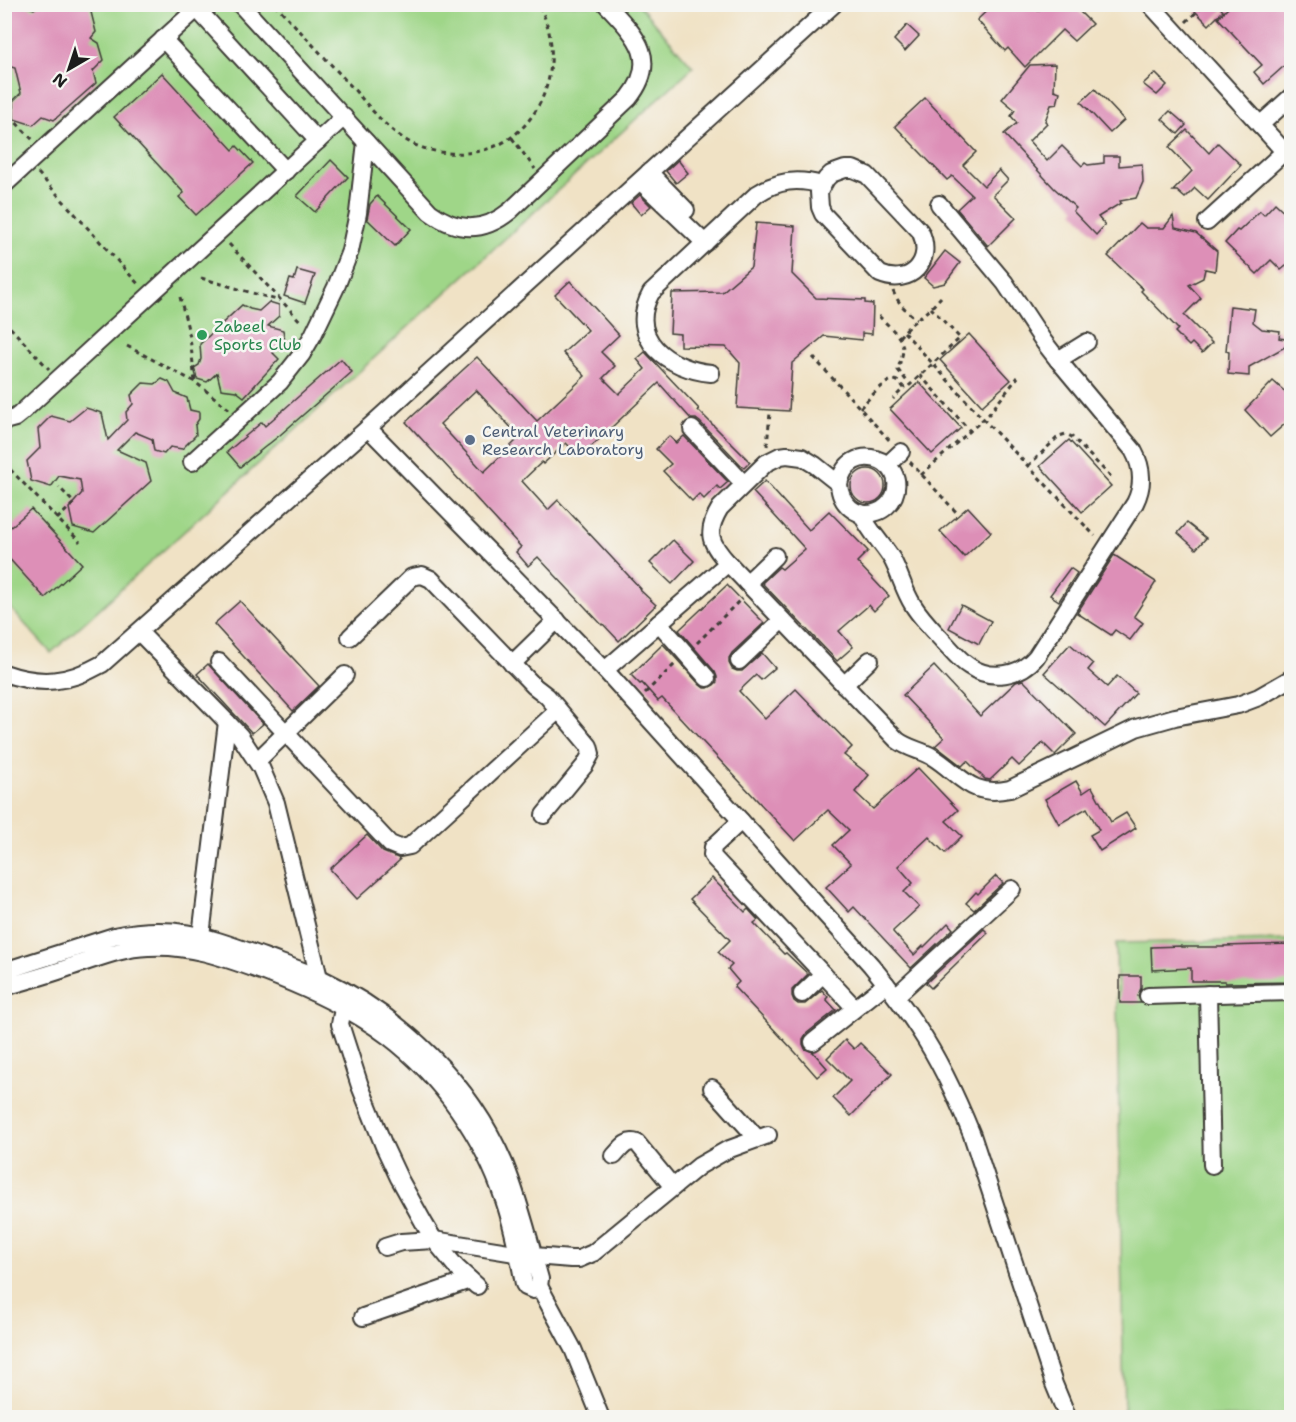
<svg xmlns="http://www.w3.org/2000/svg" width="1296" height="1422" font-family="'Shantell Sans',sans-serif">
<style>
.green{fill:#9fd688;stroke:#5e7952;stroke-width:1.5}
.building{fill:#dd8fb7;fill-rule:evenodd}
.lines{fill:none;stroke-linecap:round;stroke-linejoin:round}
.minor-casing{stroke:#3c3a35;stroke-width:20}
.path{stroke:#3c3a35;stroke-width:3;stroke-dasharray:4.5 4.5;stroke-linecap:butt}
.minor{stroke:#fff;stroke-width:16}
.leisure-dot{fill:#2e9e5b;stroke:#f6f6f2;stroke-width:2}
.service-dot{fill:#5c6f8a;stroke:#f6f6f2;stroke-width:2}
.labels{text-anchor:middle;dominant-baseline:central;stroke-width:5;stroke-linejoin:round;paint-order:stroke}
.leisure-label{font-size:16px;fill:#27864d;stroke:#f6f6f2;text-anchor:start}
.service-label{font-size:16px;fill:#4e5e75;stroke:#f6f6f2;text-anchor:start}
</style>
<rect width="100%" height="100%" fill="#f6f6f2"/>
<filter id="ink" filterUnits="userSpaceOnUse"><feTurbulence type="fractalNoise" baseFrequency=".0167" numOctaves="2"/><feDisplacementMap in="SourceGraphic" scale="12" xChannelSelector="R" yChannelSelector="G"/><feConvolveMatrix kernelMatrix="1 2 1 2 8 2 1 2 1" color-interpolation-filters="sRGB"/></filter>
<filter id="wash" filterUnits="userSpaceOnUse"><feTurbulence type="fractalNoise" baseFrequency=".008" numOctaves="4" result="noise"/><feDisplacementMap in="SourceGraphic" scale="24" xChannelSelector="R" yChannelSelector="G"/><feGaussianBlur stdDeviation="1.35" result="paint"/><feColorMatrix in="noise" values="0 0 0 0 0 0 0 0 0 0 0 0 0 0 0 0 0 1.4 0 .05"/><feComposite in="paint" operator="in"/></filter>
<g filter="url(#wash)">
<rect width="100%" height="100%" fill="#f0e2c5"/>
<g class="green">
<path d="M5 5H639L693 67 51 653 5 602Z"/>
<path d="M1291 940V1417H1124L1116 943Z"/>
</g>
<g id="blocks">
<g class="building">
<path d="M4 4H21L34 9 39 4H89L96 32 91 38 99 43 104 60 93 71 96 83 54 120 43 116 33 125 14 119 13 101 21 93 15 68 4 65Z"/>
<path d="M994 4H1032L1038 11 1045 4H1072L1092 24 1074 41 1062 30 1025 67 1008 48 1005 51 977 20Z"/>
<path d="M1188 4H1217L1223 11 1209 25Z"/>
<path d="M1232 4H1281L1289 12 1288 20 1292 24V59L1264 84 1254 72 1262 65 1218 18Z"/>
<path d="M907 25 919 36 905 51 894 40Z"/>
<path d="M1055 64 1054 90 1060 92 1057 104 1051 105 1045 121 1047 123 1029 141 1047 161 1062 146 1082 166 1085 163 1088 165 1104 163V156H1119V166L1142 164 1143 182 1136 198 1120 201 1121 203 1098 217 1105 225 1096 235 1073 211 1076 208 1054 188 1004 134 1017 123 1011 116 1015 110 1002 99 1030 65Z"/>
<path d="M162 73 233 150 237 146 253 163 196 215 179 197 184 193 114 117Z"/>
<path d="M1155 73 1167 85 1157 95 1143 84Z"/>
<path d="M1095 89 1124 120 1110 133 1081 102Z"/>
<path d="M925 98 976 152 963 165 984 186 999 170 1008 180 993 195 1016 218 988 246 957 209 972 195 952 176 947 180 895 126Z"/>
<path d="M1170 111 1186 125 1178 134 1162 119Z"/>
<path d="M1187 130 1209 153 1218 143 1241 165 1208 200 1195 188 1185 198 1177 191H1173L1192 171 1169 147Z"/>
<path d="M331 160 348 177 315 212 297 196Z"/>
<path d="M678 160 688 173 676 183 666 171Z"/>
<path d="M640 195 651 206 641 215 631 203Z"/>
<path d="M377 196 411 229 395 246 367 219 370 204Z"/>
<path d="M1275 203 1292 219V261L1281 270 1271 260 1257 274 1225 243 1237 230 1239 231 1260 211 1264 215Z"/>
<path d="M1173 216 1175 228 1196 233 1217 251 1215 271 1205 269 1203 278 1189 285 1201 298 1184 315 1212 343 1202 353 1192 343 1189 346 1175 332 1178 329 1141 291 1143 289 1108 256 1140 223 1146 228H1164Z"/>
<path d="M756 223 795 226 792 274 816 298 865 300V303L873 304 872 334 862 333V340L824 336 792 363 789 411 737 408 740 363 726 347 680 346V334L670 333 672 293 722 292 751 267Z"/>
<path d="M945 251 960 263 945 283 933 286 924 278Z"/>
<path d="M297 270 315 275 305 303 284 296 290 279 294 280Z"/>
<path d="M570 281 619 335 601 352 615 366 603 378 619 394 645 369 637 359 645 352 699 409 698 410 750 462 744 468 700 422 696 419H691L659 383 580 457 566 443 543 464 542 462 522 481 548 510 558 500 641 589 640 590 656 605 619 641 603 624 602 625 538 557 528 566 516 552 521 547 406 422 477 357 537 421 585 376 563 353 588 330 555 295ZM476 390 520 437 484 472 440 424Z"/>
<path d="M269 302 279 305V316L268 326 283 330 285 341 273 353 279 359 244 397 236 391 221 389 217 373 207 382 197 379 194 368 199 365 201 359 200 344 242 305 250 309 259 311Z"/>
<path d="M1230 306 1255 309 1253 322 1262 329 1280 331 1279 338 1292 340V343L1249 367V376L1228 374 1229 352 1226 351Z"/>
<path d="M969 334 1011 380 982 406 940 360Z"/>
<path d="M341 359 352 372 280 435 240 467 227 452 262 422 265 426Z"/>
<path d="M162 379 169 382 175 393 187 398 190 410 199 412V419L195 425 196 435 182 449 170 447 164 454 154 451 152 439 135 432 117 450 146 463 151 481 94 533 73 527 69 508 82 493 80 480 59 476 51 487 31 481 27 461 40 448 38 429 51 416 70 421 86 408 102 413 108 440 127 420 126 412 133 404 131 395 143 383 155 384Z"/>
<path d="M1273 381 1291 397 1287 422 1270 437 1245 410Z"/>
<path d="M919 382 961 428 932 454 890 409Z"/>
<path d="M669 436 676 443 684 436 728 482 720 489 717 486 704 499 699 494 692 501 663 471 671 464 656 449Z"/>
<path d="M1069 440 1111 486 1082 512 1040 466Z"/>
<circle cx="868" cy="486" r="17"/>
<path d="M765 481 809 530 829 511 868 551 857 562 889 596 874 611 869 605 839 631 853 647 837 661 762 583 779 567 782 569 805 549 753 492Z"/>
<path d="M968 507 991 532 964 557 940 531Z"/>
<path d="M31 509 82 564 45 598 4 553V533Z"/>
<path d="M1187 523 1206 538 1196 549 1178 533Z"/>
<path d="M673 540 694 561 672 584 650 563Z"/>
<path d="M1114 555 1156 582 1134 616 1143 623 1130 640 1115 630 1111 635 1077 613Z"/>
<path d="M1070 568 1077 573 1059 601 1050 595Z"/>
<path d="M727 585 764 623 732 653 729 658V663L732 669 737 671H742L762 653 775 668 761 680 756 675 739 691 765 719 796 689 852 747 844 755 869 775 855 792 873 809 918 768 958 810 946 821 962 836 945 853 929 837 898 866 913 883 904 892 919 907 893 931V932L914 955 923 946 924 947 948 923 953 929 911 968 854 907 849 912 826 887 851 864 833 845 849 830 828 810 795 841 662 698 658 701 642 683 640 684 631 675 663 644 700 685 704 688H708L714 685 717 682V677L715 672 679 630Z"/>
<path d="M240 601 319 686 293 711 214 624Z"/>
<path d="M961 605 991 621 979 644 949 628Z"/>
<path d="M1070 644 1093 664 1088 670 1107 687 1117 676 1136 693 1105 727 1044 673Z"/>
<path d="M208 664 263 724 252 733 197 674Z"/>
<path d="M934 666 980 716 1016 682 1023 680 1076 734 1055 755 1043 743 1019 766 1012 759 990 780 985 779 967 761 962 766 937 747 935 746 944 738 903 695Z"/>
<path d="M1076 781 1083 793 1092 787 1111 822 1126 813 1136 828 1100 851 1090 835 1099 830 1087 808 1059 824 1045 799Z"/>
<path d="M367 835 383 852 398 858 400 860 357 899 330 869Z"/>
<path d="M996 876 1003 883 974 910 966 903 976 892 978 894Z"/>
<path d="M712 878 745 912 748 909 758 920 754 923 784 954 786 953 808 974 792 990V996L794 1001 798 1004H805L822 990 828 997 826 999 836 1010 806 1034 803 1039V1044L805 1049 813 1052 827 1068 817 1077 796 1053 734 987 739 982 728 969 732 965 718 952 730 940 690 899Z"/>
<path d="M984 929 988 933 931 988 926 983Z"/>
<path d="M1292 944V982L1225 983V981H1191V968L1152 970 1151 947 1181 946V947H1224V946Z"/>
<path d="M1120 976H1141V988L1138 996 1141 1003H1120Z"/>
<path d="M845 1040 854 1049 860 1043 892 1074 851 1116 833 1098 850 1081 827 1058Z"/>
</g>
</g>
</g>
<g filter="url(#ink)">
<use href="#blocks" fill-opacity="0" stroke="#3c3a35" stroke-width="1.5"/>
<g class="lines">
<g class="minor-casing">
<g id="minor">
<path d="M240 4 430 212C457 232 483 233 510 211L629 98C661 58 634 34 606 4"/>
<path d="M1150 4 1292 160"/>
<path d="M197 9 318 141"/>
<path d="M163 39 286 171"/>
<path d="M1260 125 1292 96"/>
<path d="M845 169H853L867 175 920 231C935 261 910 287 880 274L823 214 820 207 819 192 826 179 831 174Z"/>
<path d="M649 172 686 210"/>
<path d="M640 181 705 243"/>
<path d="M4 185 202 4"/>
<path d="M1207 222 1284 152"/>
<path d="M1058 360 1087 342"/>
<path d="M711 373C669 369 626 339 651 293L757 194C778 180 798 178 821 185"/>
<path d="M4 421 15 418 20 414 344 117"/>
<path d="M368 428 605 670 871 965C887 985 904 1006 918 1028 940 1061 957 1098 972 1135L1054 1384 1068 1418"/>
<path d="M692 429 744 484"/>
<path d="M192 462 280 382 302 354 313 335 336 287 350 251 358 213 366 142"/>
<path d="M887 465 901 452"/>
<path d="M839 484C848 438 909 459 894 496 891 503 884 510 877 512 856 520 840 503 839 484L815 465 802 457 787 455 780 456 766 463 720 508C705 533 710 543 728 563L897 740C907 748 920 750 931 756 961 774 969 798 1010 789L1136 728 1175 717 1238 705 1259 697 1292 678"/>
<path d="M861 513C869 531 882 543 892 559 900 574 904 591 913 605 921 618 932 629 943 641 951 649 959 660 969 666 991 681 1020 676 1036 657L1135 503C1144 485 1143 468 1133 450L1058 360 1044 342 1005 283 939 204"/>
<path d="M747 583 775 556"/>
<path d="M659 623 707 678"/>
<path d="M139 632 227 722 240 736 261 768 276 803 321 986"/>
<path d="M350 637 412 577 422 575 431 579 534 686 547 696 589 746 591 754 585 765 544 815"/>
<path d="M739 661 782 620"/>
<path d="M219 662 390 844 400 848 410 846 553 715"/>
<path d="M512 664 557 620"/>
<path d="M605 670 728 563"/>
<path d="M4 673C41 686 68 683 102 664L368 428 834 4"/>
<path d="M844 685 870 660"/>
<path d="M257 761 345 675"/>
<path d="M741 821 713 847 712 855 714 858 855 1008"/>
<path d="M200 944 227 722"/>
<path d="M4 971 114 936C175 923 208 937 264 957 283 964 302 970 320 978 401 1016 470 1082 505 1165 520 1202 529 1240 540 1279L539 1286 533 1290 526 1287 524 1284C519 1257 513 1226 504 1200 483 1137 441 1076 388 1036 352 1009 309 989 267 973 228 959 190 944 148 947 121 948 96 959 70 967 48 975 26 981 4 987"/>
<path d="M802 994 823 974"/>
<path d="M1208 994 1212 1165"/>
<path d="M896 996 1012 889"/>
<path d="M1148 996 1292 992"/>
<path d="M343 1009 340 1024 360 1086 384 1146 399 1178 425 1225 434 1240 457 1268 477 1286"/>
<path d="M813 1042 886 984"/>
<path d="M712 1088 757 1138"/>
<path d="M614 1156C621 1149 626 1139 637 1143L673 1187"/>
<path d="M385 1247 401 1242 434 1240 534 1256 571 1259H579L593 1253 699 1166 727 1150 768 1135"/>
<path d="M539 1286 573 1349 601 1418"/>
<path d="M363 1317 470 1280"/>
</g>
</g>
<g class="path">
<path d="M275 4C300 31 325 58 350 85 369 106 387 131 413 144 443 158 486 157 513 136 552 106 563 46 538 4"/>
<path d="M1186 22 1205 4"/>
<path d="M4 110 33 140"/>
<path d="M512 138 535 169"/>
<path d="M38 173 140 286"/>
<path d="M229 244 302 323"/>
<path d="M201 278 280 301"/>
<path d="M893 291C898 303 906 311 917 319"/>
<path d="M180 297 190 337 195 382 229 409"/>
<path d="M879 316C888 326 904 337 903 351 902 358 899 364 898 370L910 385 960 338 931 308"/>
<path d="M4 321 49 369"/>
<path d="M904 332 983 419 1095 536"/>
<path d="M899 337 910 325 931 308 941 297"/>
<path d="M127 346 195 382"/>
<path d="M813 357 891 442"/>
<path d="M920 375 970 431"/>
<path d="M860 408C866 402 885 380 893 380 898 380 901 384 904 388L893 399"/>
<path d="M767 446 770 413"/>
<path d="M910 462 957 513"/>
<path d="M4 463 80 542"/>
<path d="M1028 466 1059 436 1066 434 1072 437 1113 479"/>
<path d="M921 475 989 414 1018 377"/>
<path d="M57 519 74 503 59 487"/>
<path d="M697 643 741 599"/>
<path d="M645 693 675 664"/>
</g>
<use href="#minor" class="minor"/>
</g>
</g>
<circle class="leisure-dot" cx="202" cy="335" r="6"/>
<circle class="service-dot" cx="470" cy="440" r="6"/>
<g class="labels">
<g class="leisure-label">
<text x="214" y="326">Zabeel<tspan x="214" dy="18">Sports Club</tspan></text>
</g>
<g class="service-label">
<text x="482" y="431">Central Veterinary<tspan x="482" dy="18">Research Laboratory</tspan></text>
</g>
</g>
<rect width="1296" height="1422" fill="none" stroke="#f6f6f2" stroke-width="24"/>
<g transform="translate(69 69) rotate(219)" stroke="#f6f6f2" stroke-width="4.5" paint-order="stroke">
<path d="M0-4.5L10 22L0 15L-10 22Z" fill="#1c1c1c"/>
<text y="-9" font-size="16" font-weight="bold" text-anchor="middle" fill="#1c1c1c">N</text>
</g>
</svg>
